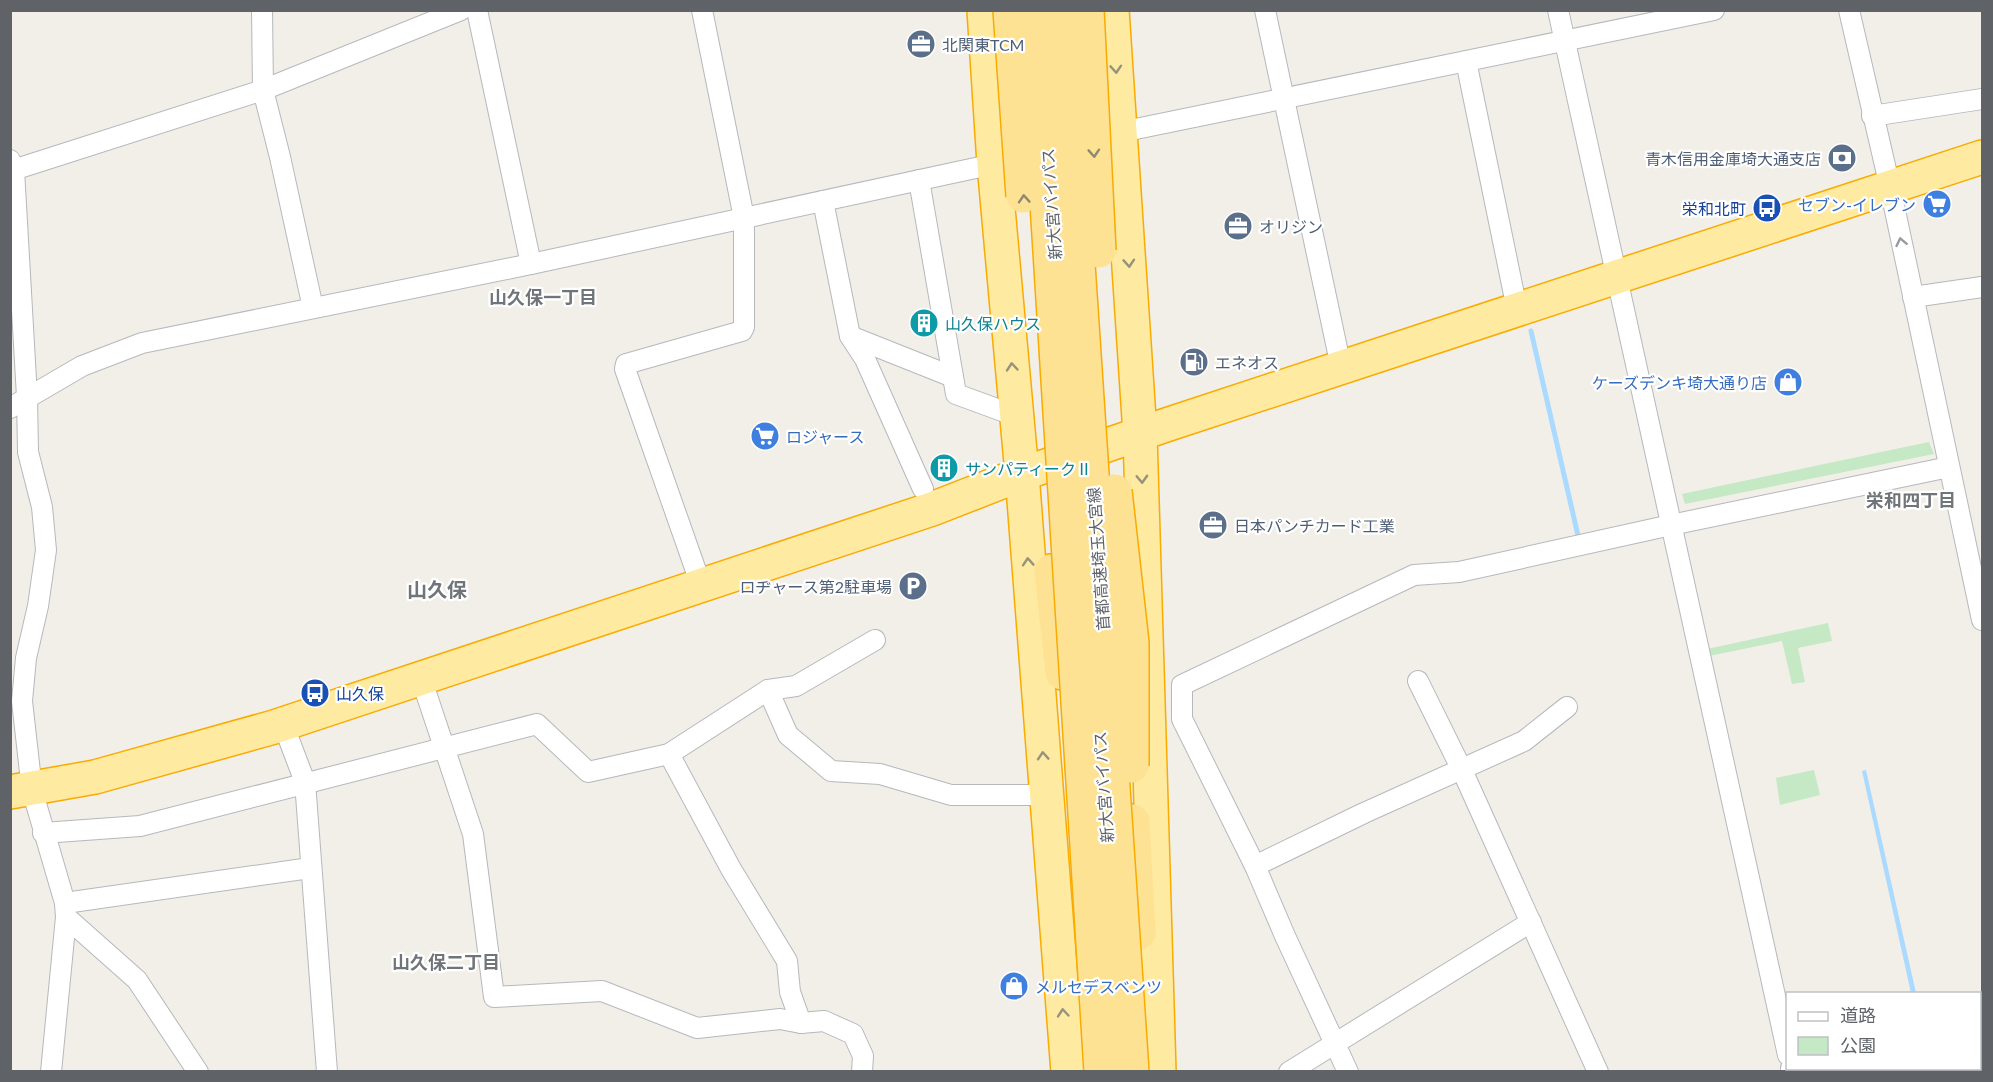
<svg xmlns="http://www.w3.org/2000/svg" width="1993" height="1082" font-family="Lato,'Noto Sans JP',sans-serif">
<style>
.green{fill:#c5e8c5}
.water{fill:#aadaff}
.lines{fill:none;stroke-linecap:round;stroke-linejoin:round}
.stream{stroke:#aadaff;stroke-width:5}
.minor-casing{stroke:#b5b8bc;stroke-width:22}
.trunk-casing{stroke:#f9ab00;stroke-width:36}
.motorway-casing{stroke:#f9ab00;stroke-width:36}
.minor{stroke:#fff;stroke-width:20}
.trunk{stroke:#feeaa1;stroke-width:33}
.motorway{stroke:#fde293;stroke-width:33}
.motorway-bridge-casing{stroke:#f9ab00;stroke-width:36;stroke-linecap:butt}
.motorway-bridge{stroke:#fde293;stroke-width:33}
.oneway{stroke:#97927c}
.oneway2{stroke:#8e8975}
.oneway3{stroke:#979a9d}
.labels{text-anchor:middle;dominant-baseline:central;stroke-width:4.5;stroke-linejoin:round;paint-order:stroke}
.service-label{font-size:16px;fill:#4e5e75;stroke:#fff;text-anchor:start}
.street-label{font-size:16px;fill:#5f6368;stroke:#fff}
.shop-label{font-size:16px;fill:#366cbe;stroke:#fff;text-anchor:end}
.transit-label{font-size:16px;fill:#164399;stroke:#fff;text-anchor:end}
.culture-label{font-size:16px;fill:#0d838f;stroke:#fff;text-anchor:start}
.neighbourhood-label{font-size:18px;font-weight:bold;fill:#70757a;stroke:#fff}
.quarter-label{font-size:20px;font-weight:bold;fill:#70757a;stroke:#fff}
</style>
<rect width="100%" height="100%" fill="#f1efe8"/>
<g class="green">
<path d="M1929 442 1934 454 1685 504 1682 494Z"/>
<path d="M1828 623 1832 641 1798 648 1805 682 1792 684 1782 641 1709 656 1707 649Z"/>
<path d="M1814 770 1820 795 1780 805 1776 778Z"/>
</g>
<path class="water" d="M1866 770 1916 993H1911L1862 771Z"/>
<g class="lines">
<path class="stream" d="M1531 331 1579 540"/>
<g class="minor-casing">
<g id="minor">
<path d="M262 10 263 90 280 157 313 308"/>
<path d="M1265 10 1341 367"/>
<path d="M1558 10 1788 1055"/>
<path d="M1849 10 1890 187 1982 620"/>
<path d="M1466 61 1517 309"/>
<path d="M1872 116 1982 99"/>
<path d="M1121 132 1714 10"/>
<path d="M10 160 14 170 27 397 28 452 42 507 46 550 38 606 26 658 22 701 32 790 65 903 66 917 51 1072"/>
<path d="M10 171 263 90 461 10"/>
<path d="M919 180 956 394 1016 416"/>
<path d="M823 201 850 336 865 359 923 489"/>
<path d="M531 264 994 164"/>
<path d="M1913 297 1982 287"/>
<path d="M850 336 953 377"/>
<path d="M10 408 82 366 142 343 531 264 477 10"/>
<path d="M701 585 625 369 626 364 742 331 744 327V218L702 10"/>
<path d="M421 678 473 834 494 997 602 991 697 1028 780 1019 801 1023 824 1021 853 1034 863 1056 862 1072"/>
<path d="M1418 681 1462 770 1598 1072"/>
<path d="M768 690 788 735 831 771 880 774 951 795H1046"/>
<path d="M283 724 305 782 327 1072"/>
<path d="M669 754 731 869 787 961 790 992 801 1023"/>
<path d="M43 833 140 826 537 724 588 772 669 754 768 690 796 686 875 640"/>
<path d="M1255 866 1364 813 1524 741 1567 707"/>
<path d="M65 903 310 868"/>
<path d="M66 917 137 980 198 1072"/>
<path d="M1791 1068V1072"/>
<path d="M1289 1072 1531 922"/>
<path d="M1348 1072 1285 936 1255 866 1182 719V685L1414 575 1459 572 1671 525 1949 467"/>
</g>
</g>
<g class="trunk-casing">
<g id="trunk">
<path d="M984 10 994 164 1022 474 1068 1072"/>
<path d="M1112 10 1140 434 1159 1072"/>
<path d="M10 792 95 777 274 727 932 509 1022 474 1169 424 1982 157"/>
</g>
</g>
<g class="motorway-casing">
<g id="motorway">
<path d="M1051 571 1062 673"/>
<path d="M1133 821 1139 933"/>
</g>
</g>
<use href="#minor" class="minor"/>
<use href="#trunk" class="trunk"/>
<use href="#motorway" class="motorway"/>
<g class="motorway-bridge-casing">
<g id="motorway-bridge">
<path d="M1010 10 1023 196"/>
<path d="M1035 10 1101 1072"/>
<path d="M1061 10 1132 1072"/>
<path d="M1087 10 1099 251"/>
<path d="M1115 491 1132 643V766"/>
</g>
</g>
<use href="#motorway-bridge" class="motorway-bridge"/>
</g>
<defs><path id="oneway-chevron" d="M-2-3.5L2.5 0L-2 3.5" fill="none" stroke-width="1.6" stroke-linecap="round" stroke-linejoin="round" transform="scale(1.5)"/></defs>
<g class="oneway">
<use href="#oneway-chevron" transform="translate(1116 69) rotate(86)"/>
<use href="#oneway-chevron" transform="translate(1129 263) rotate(86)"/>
<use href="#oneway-chevron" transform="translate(1012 367) rotate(-95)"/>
<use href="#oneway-chevron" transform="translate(1142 479) rotate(88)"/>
<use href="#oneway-chevron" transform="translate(1028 562) rotate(-94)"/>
<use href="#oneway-chevron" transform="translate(1043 756) rotate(-94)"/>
<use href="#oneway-chevron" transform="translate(1063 1013) rotate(-95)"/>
</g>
<g class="oneway2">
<use href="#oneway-chevron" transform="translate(1094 153) rotate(86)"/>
<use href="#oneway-chevron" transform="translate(1024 199) rotate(-94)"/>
</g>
<use class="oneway3" href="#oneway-chevron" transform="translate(1901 242) rotate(-102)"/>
<defs>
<g id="office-disc" transform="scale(1.5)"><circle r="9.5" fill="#5c6f8a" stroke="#fff"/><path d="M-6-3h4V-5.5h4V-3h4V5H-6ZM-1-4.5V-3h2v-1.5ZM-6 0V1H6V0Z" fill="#fff"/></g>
<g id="bank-disc" transform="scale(1.5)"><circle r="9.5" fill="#5c6f8a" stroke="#fff"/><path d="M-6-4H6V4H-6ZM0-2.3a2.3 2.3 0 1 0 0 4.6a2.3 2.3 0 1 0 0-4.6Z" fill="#fff"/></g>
<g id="supermarket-disc" transform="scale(1.5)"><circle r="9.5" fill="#3f7fe0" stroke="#fff"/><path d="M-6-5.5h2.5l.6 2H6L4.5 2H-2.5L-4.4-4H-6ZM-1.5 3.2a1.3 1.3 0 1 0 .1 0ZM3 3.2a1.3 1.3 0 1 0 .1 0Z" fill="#fff"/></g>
<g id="bus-disc" transform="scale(1.5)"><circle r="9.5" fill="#1a4fb4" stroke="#fff"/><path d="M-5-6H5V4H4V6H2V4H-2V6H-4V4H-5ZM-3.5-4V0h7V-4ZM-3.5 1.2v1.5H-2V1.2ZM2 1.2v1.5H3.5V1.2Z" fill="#fff"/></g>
<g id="building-disc" transform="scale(1.5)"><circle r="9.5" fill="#0f9aa8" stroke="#fff"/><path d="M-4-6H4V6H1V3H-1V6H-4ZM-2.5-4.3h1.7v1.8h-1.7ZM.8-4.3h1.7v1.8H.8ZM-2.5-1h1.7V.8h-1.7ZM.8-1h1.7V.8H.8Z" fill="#fff"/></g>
<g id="fuel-disc" transform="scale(1.5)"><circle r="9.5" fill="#5c6f8a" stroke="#fff"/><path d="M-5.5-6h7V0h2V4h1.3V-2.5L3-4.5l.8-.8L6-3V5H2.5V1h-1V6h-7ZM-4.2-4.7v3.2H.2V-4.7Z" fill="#fff"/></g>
<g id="shop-disc" transform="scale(1.5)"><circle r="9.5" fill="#3f7fe0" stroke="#fff"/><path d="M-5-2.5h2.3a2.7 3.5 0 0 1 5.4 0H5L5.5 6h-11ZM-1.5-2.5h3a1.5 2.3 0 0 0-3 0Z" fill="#fff"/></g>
<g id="parking-disc" transform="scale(1.5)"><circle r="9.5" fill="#5c6f8a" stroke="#fff"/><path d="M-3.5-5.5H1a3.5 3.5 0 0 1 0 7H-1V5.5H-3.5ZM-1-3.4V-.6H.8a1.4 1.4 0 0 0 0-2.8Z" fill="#fff"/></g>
</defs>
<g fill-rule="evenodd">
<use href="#office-disc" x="921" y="44"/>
<use href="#bank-disc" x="1842" y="158"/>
<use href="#supermarket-disc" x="1937" y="204"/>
<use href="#bus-disc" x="1767" y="208"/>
<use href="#office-disc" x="1238" y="226"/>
<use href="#building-disc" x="924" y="323"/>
<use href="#fuel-disc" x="1194" y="362"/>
<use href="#shop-disc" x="1788" y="382"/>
<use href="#supermarket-disc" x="765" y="436"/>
<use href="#building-disc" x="944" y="468"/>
<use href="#office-disc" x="1213" y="525"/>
<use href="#parking-disc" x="913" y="586"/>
<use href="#bus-disc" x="315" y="693"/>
<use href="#shop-disc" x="1014" y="986"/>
</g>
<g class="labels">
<g class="service-label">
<text x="942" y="44">北関東TCM</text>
<text x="1821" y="158" text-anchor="end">青木信用金庫埼大通支店</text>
<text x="1259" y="226">オリジン</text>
<text x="1215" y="362">エネオス</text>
<text x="1234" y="525">日本パンチカード工業</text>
<text x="892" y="586" text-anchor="end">ロヂャース第2駐車場</text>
</g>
<g class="street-label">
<text transform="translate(1051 204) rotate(-94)">新大宮バイパス</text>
<text transform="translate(1098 559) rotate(-94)">首都高速埼玉大宮線</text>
<text transform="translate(1103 787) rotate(-94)">新大宮バイパス</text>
</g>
<g class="shop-label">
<text x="1916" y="204">セブン-イレブン</text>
<text x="1767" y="382">ケーズデンキ埼大通り店</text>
<text x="786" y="436" text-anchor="start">ロジャース</text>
<text x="1035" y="986" text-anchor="start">メルセデスベンツ</text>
</g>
<g class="transit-label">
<text x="1746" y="208">栄和北町</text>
<text x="336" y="693" text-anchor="start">山久保</text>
</g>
<g class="culture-label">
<text x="945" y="323">山久保ハウス</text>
<text x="965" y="468">サンパティークⅡ</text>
</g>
<g class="neighbourhood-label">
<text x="543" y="297">山久保一丁目</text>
<text x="1911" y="500">栄和四丁目</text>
<text x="446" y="962">山久保二丁目</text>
</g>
<g class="quarter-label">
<text x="437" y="589">山久保</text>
</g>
</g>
<rect width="1993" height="1082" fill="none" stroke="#5f6368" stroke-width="24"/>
<rect x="1786" y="992" width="195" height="78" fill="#ffffff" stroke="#bfc1c3" stroke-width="1.5"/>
<rect x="1798" y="1012" width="30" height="9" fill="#ffffff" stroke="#bfc1c3" stroke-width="1.5"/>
<text x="1840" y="1022" font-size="18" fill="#5f6368">道路</text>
<rect x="1798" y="1037" width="30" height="18" fill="#c5e8c5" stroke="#bfc1c3" stroke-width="1.5"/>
<text x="1840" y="1052" font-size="18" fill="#5f6368">公園</text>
</svg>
